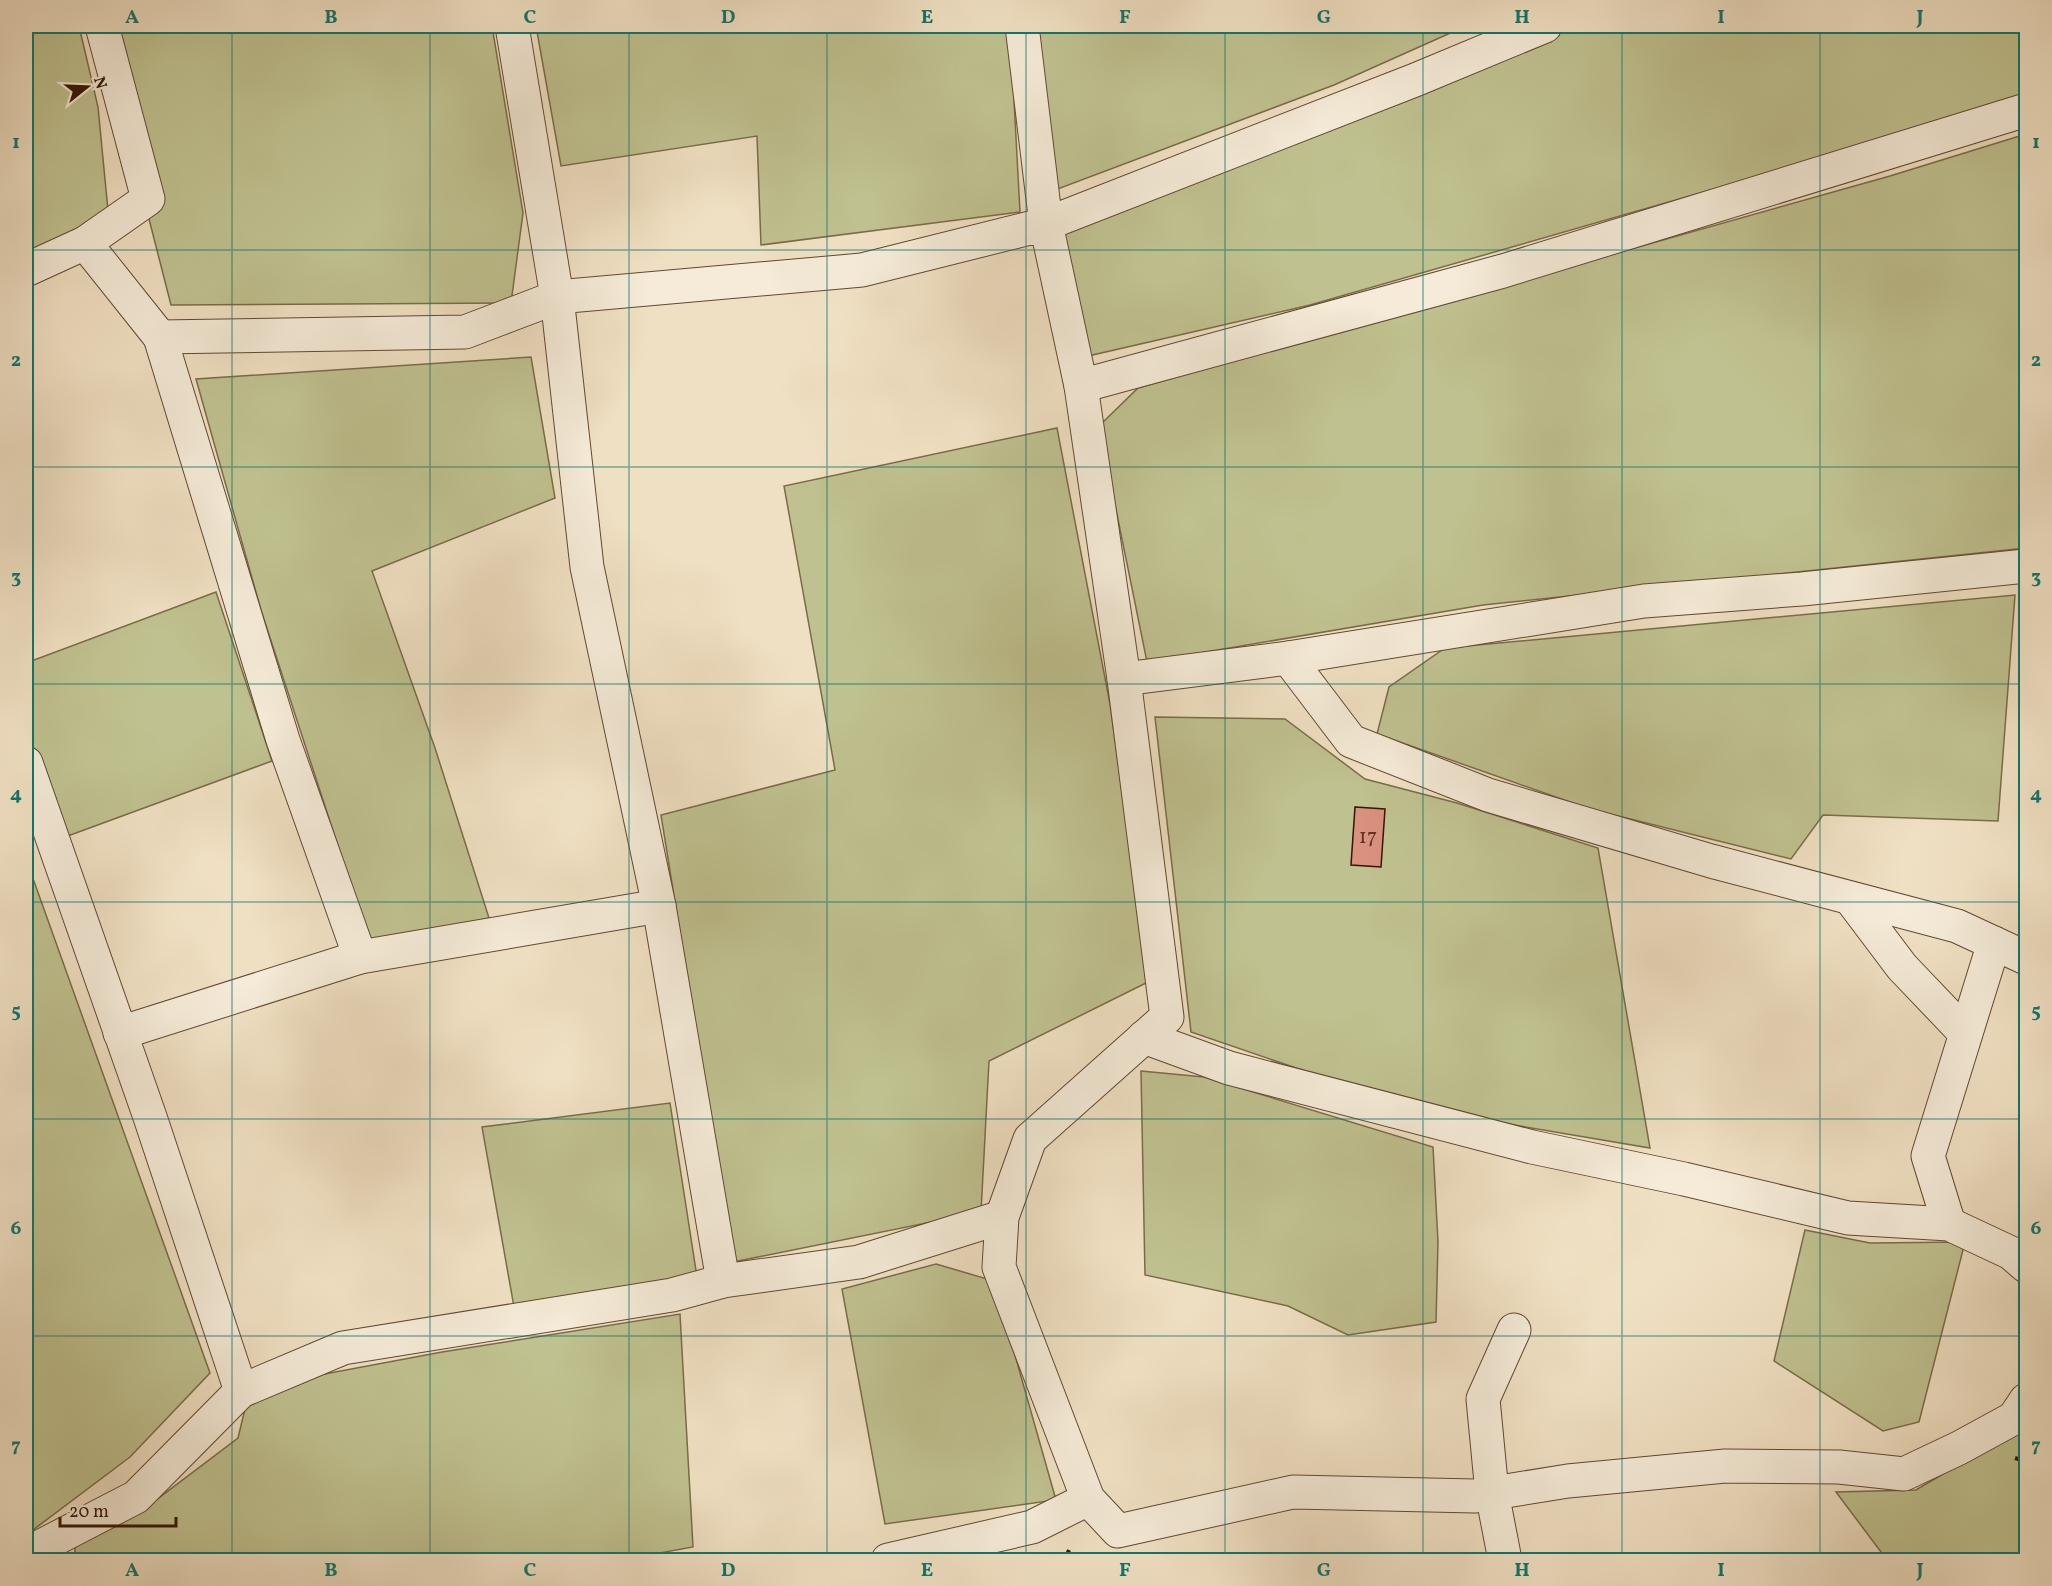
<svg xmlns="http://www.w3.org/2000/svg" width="2052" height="1586" font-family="Vollkorn,serif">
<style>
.green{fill:#c0c190;stroke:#7a6c49;stroke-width:1.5}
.building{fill:#da917f;stroke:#331602;stroke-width:1.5}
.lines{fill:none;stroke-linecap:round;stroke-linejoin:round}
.minor-casing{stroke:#624832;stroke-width:35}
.path{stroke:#331602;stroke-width:4;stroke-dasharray:4.5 3;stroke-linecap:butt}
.minor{stroke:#f5ebd8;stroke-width:33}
.grid{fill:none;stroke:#0f766e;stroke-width:1.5;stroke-opacity:0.55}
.labels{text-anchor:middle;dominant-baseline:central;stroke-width:6;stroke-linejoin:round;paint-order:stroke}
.number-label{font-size:21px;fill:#5d3521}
.neatline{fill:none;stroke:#0f766e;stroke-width:2}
.grid-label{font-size:20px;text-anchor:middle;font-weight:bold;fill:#0f766e}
</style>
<rect width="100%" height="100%" fill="#f0e0c3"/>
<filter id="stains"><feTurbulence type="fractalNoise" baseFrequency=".00333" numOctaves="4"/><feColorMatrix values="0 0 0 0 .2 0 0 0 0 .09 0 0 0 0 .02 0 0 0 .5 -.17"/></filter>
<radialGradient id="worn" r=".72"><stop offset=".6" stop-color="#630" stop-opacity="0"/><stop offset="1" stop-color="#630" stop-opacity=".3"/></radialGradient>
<g class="green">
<path d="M26 26H79L98 107 110 231 26 264Z"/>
<path d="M119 26H492L523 213 511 303 171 305 149 219 126 52Z"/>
<path d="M536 26H1010L1020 212 761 245 757 136 561 166Z"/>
<path d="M1037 26H1466L1334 85 1055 190Z"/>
<path d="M1539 26H2026V95L1829 156 1310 305 1088 356 1061 226Z"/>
<path d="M2026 134V548L1483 605 1147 662 1099 426 1138 388 1890 176Z"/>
<path d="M531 357 555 498 372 571 435 748 489 918 370 944 261 610 196 379Z"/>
<path d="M1057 428 1110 704 1148 982 989 1061 981 1212 733 1262 661 815 835 770 784 486Z"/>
<path d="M216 592 272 761 65 837 26 728V663Z"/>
<path d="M2015 595 1998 821 1823 815 1791 859 1590 809 1377 734 1389 687 1445 648Z"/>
<path d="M1155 717 1285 719 1365 779 1457 803 1598 848 1650 1148 1490 1121 1331 1080 1191 1032Z"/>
<path d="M26 859 210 1373 130 1457 33 1530 26 1533Z"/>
<path d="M1141 1071 1204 1077 1433 1147 1438 1242 1436 1322 1348 1335 1288 1306 1145 1275Z"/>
<path d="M670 1103 697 1277 514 1307 482 1127Z"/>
<path d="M1805 1230 1870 1243 1965 1242 1919 1422 1883 1431 1774 1361Z"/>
<path d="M936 1264 994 1281 1056 1500 885 1524 842 1289Z"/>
<path d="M680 1314 693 1547 621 1560H75V1542L148 1506 238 1438 250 1388 442 1352Z"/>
<path d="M2026 1425V1560H1887L1836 1492 1916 1490Z"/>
</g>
<path class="building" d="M1355 807 1385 809 1381 867 1351 865Z"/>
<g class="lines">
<g class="minor-casing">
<g id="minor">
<path d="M512 26 557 297 587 567 659 906 723 1281"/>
<path d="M1022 26 1046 224 1415 80 1545 26"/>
<path d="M85 243 148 199 102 26"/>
<path d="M26 270 85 243 160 337 465 332 557 297 862 270 1046 224 1081 386 1124 679 1167 1017 1030 1139 1002 1217 999 1267 1088 1499 1118 1531 1293 1492 1475 1496 1568 1481 1725 1466 1839 1467 1904 1474 1959 1448 2014 1418 2026 1400"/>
<path d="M1081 386 1503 271 2026 110"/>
<path d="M1288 658 1351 741 1488 795 1711 861 1957 926 2026 958"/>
<path d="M1124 679 1288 658 1644 601 1802 589 2026 566"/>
<path d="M26 763 150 1117 241 1391"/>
<path d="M1850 898 1902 967 1965 1033"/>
<path d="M360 957 659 906"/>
<path d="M120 1033 360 957 283 740 160 337"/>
<path d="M1144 1037 1229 1068 1532 1147 1684 1179 1848 1218 1949 1224 2011 1253 2026 1266"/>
<path d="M1949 1224 1928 1156 1994 943"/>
<path d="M26 1554 136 1497 241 1391 343 1348 672 1295 723 1281 859 1262 1002 1217"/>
<path d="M888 1560 1032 1527 1088 1499"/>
<path d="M1505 1560 1492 1493 1483 1399 1514 1330"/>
</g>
</g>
<g class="path">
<path d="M2015 1458 2021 1460 2026 1480"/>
<path d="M1065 1560 1069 1550"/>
</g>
<use href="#minor" class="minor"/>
</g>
<path class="grid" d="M232 26V1560M430 26V1560M629 26V1560M827 26V1560M1026 26V1560M1225 26V1560M1423 26V1560M1622 26V1560M1820 26V1560M26 250H2026M26 467H2026M26 684H2026M26 902H2026M26 1119H2026M26 1336H2026"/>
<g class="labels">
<g class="number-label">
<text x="1368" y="837">17</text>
</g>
</g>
<rect width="2052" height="1586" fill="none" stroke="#f0e0c3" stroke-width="66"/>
<g transform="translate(87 87) rotate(72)" stroke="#f5ebd8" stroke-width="4.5" paint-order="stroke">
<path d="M0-4.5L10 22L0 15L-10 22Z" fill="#331602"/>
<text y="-9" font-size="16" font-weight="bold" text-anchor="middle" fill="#331602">N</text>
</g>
<path d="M60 1517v9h116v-9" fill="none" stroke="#331602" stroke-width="3"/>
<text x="69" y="1517" font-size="18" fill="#331602" stroke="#f5ebd8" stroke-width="4.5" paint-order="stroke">20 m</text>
<rect x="33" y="33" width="1986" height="1520" class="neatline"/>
<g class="grid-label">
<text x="132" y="23">A</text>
<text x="331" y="23">B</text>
<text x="530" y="23">C</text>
<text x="728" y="23">D</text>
<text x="927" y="23">E</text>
<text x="1125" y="23">F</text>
<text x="1324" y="23">G</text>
<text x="1522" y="23">H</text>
<text x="1721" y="23">I</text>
<text x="1920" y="23">J</text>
<text x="16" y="148">1</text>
<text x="2036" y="148">1</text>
<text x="16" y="366">2</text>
<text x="2036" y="366">2</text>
<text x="16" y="583">3</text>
<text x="2036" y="583">3</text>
<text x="16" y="800">4</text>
<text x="2036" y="800">4</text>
<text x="16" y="1017">5</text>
<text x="2036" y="1017">5</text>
<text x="16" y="1234">6</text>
<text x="2036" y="1234">6</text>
<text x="16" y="1451">7</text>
<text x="2036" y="1451">7</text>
<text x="132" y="1576">A</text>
<text x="331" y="1576">B</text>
<text x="530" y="1576">C</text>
<text x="728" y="1576">D</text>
<text x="927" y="1576">E</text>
<text x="1125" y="1576">F</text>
<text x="1324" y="1576">G</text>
<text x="1522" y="1576">H</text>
<text x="1721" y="1576">I</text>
<text x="1920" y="1576">J</text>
</g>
<rect width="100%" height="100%" filter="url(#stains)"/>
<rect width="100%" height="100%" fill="url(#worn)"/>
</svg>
